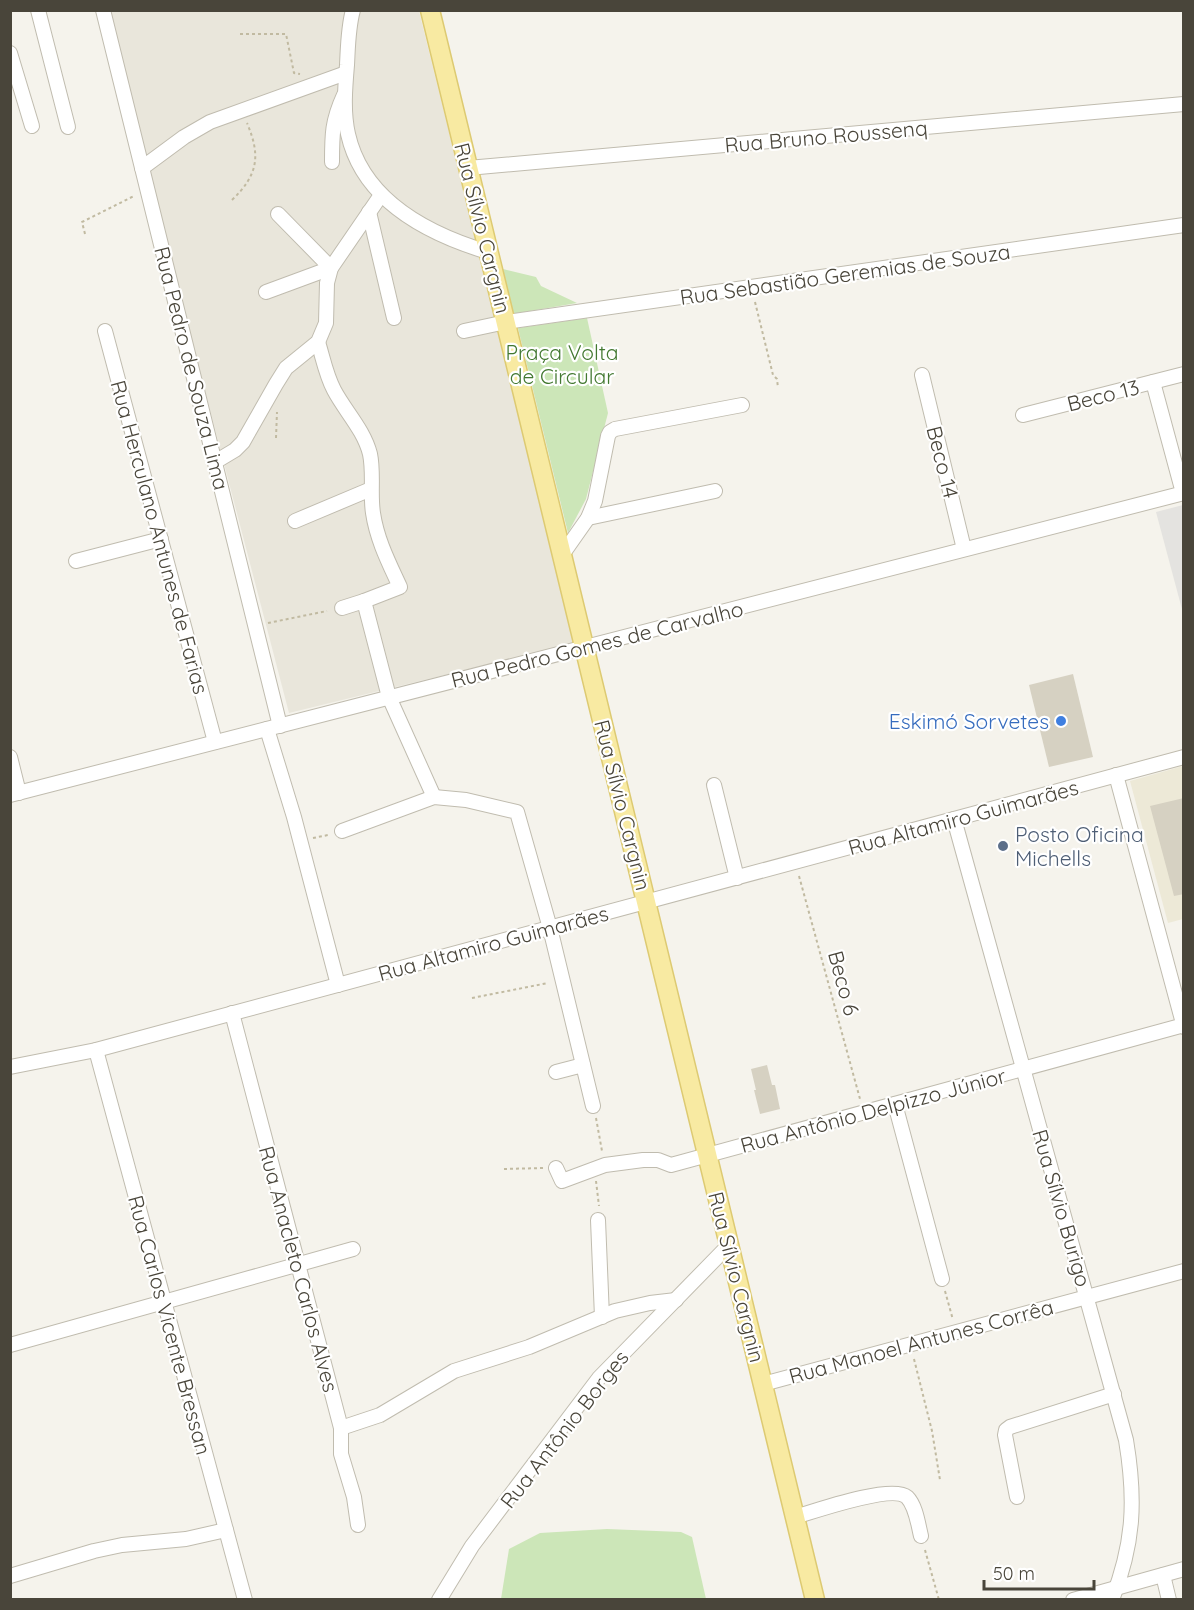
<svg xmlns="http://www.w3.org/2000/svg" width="1194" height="1610" font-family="Quicksand,sans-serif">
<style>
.residential{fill:#e9e6db}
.education{fill:#ede9d7}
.green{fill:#cce6b8}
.parking{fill:#e4e3e0}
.building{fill:#d6d1c2}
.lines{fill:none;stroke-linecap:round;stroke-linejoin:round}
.minor-casing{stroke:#c0bcaf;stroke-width:16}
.major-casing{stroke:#ddca72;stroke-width:21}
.path{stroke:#c1baa1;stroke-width:2;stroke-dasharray:3 3;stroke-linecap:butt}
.minor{stroke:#fff;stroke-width:14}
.major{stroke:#f8eaa2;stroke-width:18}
.shop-dot{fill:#3f7fe0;stroke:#fff;stroke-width:2}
.service-dot{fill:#5c6f8a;stroke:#fff;stroke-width:2}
.labels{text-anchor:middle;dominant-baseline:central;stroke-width:4.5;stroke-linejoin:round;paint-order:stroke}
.street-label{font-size:21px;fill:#49453a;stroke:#fff}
.park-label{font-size:21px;fill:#427830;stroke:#fff}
.shop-label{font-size:21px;fill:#366cbe;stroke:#fff;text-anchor:end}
.service-label{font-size:21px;fill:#4e5e75;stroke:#fff;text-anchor:start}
</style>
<rect width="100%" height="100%" fill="#f5f3ec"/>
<path class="residential" d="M106 11H419L575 643 289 713Z"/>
<path class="education" d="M1183 766V919L1168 923 1130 781Z"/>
<g class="green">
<path d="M503 269 536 277 541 286 577 303 513 314Z"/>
<path d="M587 318 608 413 586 499 568 533 518 328Z"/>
<path d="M607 1529 681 1532 692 1537 706 1599H501L509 1549 540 1533Z"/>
</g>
<path class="parking" d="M1183 505H1184L1183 613 1156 512Z"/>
<g class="building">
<path d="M1073 674 1093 757 1049 767 1029 685Z"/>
<path d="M1184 798V894L1174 896 1150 806Z"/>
<path d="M767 1065 772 1085H775L780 1109 760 1114 754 1090H756L751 1069Z"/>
</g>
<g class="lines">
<g class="minor-casing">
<g id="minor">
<path d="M38 10 68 127"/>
<path d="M103 10 280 726"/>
<path d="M353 10C348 28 348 47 347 65 345 88 343 112 348 134 363 201 428 234 488 252"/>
<path d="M10 53 32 126"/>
<path d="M332 162C332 135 332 121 344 95"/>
<path d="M142 168 184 137 210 122 346 73"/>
<path d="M468 168 1184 104"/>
<path d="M369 212 394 318"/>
<path d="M266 292 331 268 278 214"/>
<path d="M105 331 215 742"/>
<path d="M464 331 506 322 1184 225"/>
<path d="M318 342C323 358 326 375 334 390 345 411 364 430 370 454 374 473 370 494 373 513 377 540 389 563 400 587L364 601 389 697 434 797"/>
<path d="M922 375 964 549"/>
<path d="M1153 382 1183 493"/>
<path d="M1023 415 1184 374"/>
<path d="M215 462 235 450 243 442 276 384 286 368 318 342 326 323 327 283 331 268 381 195"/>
<path d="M588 518 715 491"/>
<path d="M295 521 371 489"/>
<path d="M562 555 588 518 595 501 608 436 610 432 615 429 742 405"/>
<path d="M76 561 161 539"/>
<path d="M342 608 364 601"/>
<path d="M267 729 294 817 338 985"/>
<path d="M10 757 19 793"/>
<path d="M1116 775 1184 1027"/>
<path d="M714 785 737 878"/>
<path d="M10 795 1184 493"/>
<path d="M954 819 1126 1440C1136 1500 1134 1543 1112 1600"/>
<path d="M342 831 434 797 466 800 517 812 550 928 593 1106"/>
<path d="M232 1013 341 1428V1454L354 1497 358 1525"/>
<path d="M96 1050 245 1600"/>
<path d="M10 1067 96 1050 1184 757"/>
<path d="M556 1072 583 1065"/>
<path d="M895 1104 942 1279"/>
<path d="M556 1168 562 1181 605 1165 643 1160H658L671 1165 1184 1025"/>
<path d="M598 1220 602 1317"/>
<path d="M10 1345 353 1249"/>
<path d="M763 1384 1184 1271"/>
<path d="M341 1428 380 1415 454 1371 529 1347 615 1311 650 1303 676 1300"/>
<path d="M1017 1497 1005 1435 1006 1430 1010 1427 1114 1394"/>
<path d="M795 1517C815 1511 892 1484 907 1497 916 1506 918 1524 921 1536"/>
<path d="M1163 1575 1169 1600"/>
<path d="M10 1576 94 1551 122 1545 186 1539 226 1530"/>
<path d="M439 1600 472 1546 599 1378 729 1245"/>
<path d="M1073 1600 1184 1569"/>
</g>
</g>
<g class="major-casing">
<path id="major" d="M430 10 815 1600"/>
</g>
<g class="path">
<path d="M240 34H286L294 73 300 74"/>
<path d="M232 200C258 175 261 156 247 123"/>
<path d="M85 234 82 222 134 196"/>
<path d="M755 302 773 375 777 379 778 388"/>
<path d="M276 438 277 412"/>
<path d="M268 623 327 611"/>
<path d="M313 838 328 835"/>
<path d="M799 876 860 1099"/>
<path d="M472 998 548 983"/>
<path d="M596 1118 602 1151"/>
<path d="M504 1169 543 1168"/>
<path d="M596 1181 599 1206"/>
<path d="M945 1291 953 1320"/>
<path d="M914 1359 932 1431 940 1480"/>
<path d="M925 1550 939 1600"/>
</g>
<use href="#minor" class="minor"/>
<use href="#major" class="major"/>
</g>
<circle class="shop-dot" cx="1061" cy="721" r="6"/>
<circle class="service-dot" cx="1003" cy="846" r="6"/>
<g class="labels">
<g class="street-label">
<text transform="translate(826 136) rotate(-5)">Rua Bruno Roussenq</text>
<text transform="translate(483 228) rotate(76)">Rua Sílvio Cargnin</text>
<text transform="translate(845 274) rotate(-8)">Rua Sebastião Geremias de Souza</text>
<text transform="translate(192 368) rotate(76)">Rua Pedro de Souza Lima</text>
<text transform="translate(1103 395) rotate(-14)">Beco 13</text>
<text transform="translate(943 462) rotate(76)">Beco 14</text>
<text transform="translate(160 537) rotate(75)">Rua Herculano Antunes de Farias</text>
<text transform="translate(597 644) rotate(-14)">Rua Pedro Gomes de Carvalho</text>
<text transform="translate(623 805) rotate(76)">Rua Sílvio Cargnin</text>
<text transform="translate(963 817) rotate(-15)">Rua Altamiro Guimarães</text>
<text transform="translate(493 943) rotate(-15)">Rua Altamiro Guimarães</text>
<text transform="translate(844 983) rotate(75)">Beco 6</text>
<text transform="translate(873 1110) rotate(-15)">Rua Antônio Delpizzo Júnior</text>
<text transform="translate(1062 1208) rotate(74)">Rua Sílvio Burigo</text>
<text transform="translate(299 1269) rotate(75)">Rua Anacleto Carlos Alves</text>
<text transform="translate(737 1277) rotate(76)">Rua Sílvio Cargnin</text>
<text transform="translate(170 1325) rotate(75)">Rua Carlos Vicente Bressan</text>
<text transform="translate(921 1341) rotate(-15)">Rua Manoel Antunes Corrêa</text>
<text transform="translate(564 1429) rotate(-52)">Rua Antônio Borges</text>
</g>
<g class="park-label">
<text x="562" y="352">Praça Volta<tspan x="562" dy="24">de Circular</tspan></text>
</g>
<g class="shop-label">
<text x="1049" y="721">Eskimó Sorvetes</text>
</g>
<g class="service-label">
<text x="1015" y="834">Posto Oficina<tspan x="1015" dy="24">Michells</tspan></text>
</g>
</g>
<rect width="1194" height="1610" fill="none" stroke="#49453a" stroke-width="24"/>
<path d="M984 1580v9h110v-9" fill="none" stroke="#49453a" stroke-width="3"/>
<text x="993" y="1580" font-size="18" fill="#49453a" stroke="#ffffff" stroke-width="4.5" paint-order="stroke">50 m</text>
</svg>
